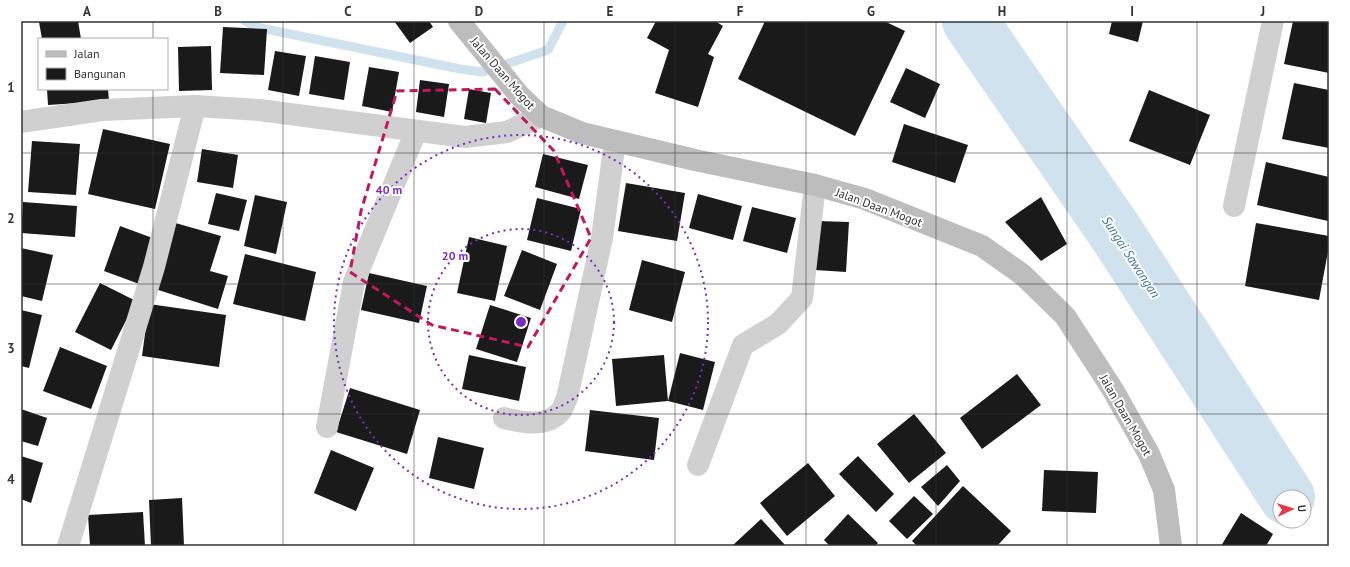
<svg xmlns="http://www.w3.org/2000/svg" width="1350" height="567" font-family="'PT Sans',sans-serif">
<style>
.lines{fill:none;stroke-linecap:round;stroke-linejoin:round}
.stream{stroke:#cfe2ee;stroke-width:9}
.river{stroke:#cfe2ee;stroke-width:56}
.building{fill:#1a1a1a}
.minor{stroke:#d0d0d0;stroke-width:22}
.secondary{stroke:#bdbdbd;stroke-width:22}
.marked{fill:none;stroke:#c2185b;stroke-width:3;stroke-dasharray:8 5;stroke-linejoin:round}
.grid{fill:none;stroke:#333;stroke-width:1;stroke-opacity:0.55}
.ring{fill:none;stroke:#7b2cbf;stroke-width:2;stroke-dasharray:2 4}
.labels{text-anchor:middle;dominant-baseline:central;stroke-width:4;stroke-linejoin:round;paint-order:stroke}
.street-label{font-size:12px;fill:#333;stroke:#fff}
.water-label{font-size:13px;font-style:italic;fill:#3f7597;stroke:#fff}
.centre{fill:#7b2cbf;stroke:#fff;stroke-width:2}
.ring-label{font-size:12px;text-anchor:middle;font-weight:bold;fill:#7b2cbf;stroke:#fff;stroke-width:4;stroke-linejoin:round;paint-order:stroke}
.neatline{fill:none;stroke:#333;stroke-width:1.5}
.grid-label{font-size:13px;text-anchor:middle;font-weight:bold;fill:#333}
</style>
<rect width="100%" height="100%" fill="#fff"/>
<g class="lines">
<path class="stream" d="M245 21 256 27 460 69 483 72 548 50 563 21"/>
<path class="river" d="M970 21 1116 233 1287 497"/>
</g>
<g class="building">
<path d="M49 21H78L81 39H42L39 22Z"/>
<path d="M394 21H429L433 27 410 43Z"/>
<path d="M656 21H715L723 26 708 54 714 57 698 107 655 93 669 50 647 38Z"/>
<path d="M765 21H884L905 31 855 136 738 79Z"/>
<path d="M1112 21H1143L1138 42 1109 34Z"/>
<path d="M1293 21H1329V73L1284 64Z"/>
<path d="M223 27 267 29 264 75 220 73Z"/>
<path d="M211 46 212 90 179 91 178 47Z"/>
<path d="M275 51 306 56 299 96 268 90Z"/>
<path d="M315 56 350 62 344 100 309 94Z"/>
<path d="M369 67 399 72 392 112 362 106Z"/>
<path d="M906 68 940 84 925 118 890 102Z"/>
<path d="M420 80 449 84 444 117 416 112Z"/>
<path d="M1294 83 1329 90V148L1282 139Z"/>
<path d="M47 89H108L109 101 48 105Z"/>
<path d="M469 89 491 93 486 123 464 119Z"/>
<path d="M1149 90 1210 115 1190 165 1129 141Z"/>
<path d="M904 124 968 145 955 183 892 162Z"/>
<path d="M103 129 170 144 155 209 88 194Z"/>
<path d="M32 141 80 144 76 195 28 192Z"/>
<path d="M202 149 238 155 233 188 197 182Z"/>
<path d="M543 154 588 165 579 199 535 187Z"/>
<path d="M1266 162 1329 177 1328 221 1257 205Z"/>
<path d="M626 183 685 193 677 241 618 231Z"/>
<path d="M216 193 247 200 239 231 208 224Z"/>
<path d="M698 194 742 206 733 240 689 228Z"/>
<path d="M255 195 287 202 276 254 244 246Z"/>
<path d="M1041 197 1067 244 1041 261 1005 222Z"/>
<path d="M537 198 581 209 571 251 527 240Z"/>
<path d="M23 202 77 206 75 237 21 233Z"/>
<path d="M752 207 796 218 787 253 743 241Z"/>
<path d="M817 221 849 222 846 272 815 270Z"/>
<path d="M172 222 221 236 210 271 228 276 218 309 152 288Z"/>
<path d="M1256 223 1329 236V246L1319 300 1245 286Z"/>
<path d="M120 226 158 240 142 285 104 271Z"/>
<path d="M469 237 507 246 495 301 457 293Z"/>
<path d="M21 248 53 255 42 301 21 296Z"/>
<path d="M522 250 557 264 540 310 504 296Z"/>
<path d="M245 254 316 272 305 321 233 304Z"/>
<path d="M642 260 685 272 672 322 629 310Z"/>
<path d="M369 273 427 286 419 323 361 310Z"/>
<path d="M100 283 136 301 111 350 75 332Z"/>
<path d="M149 304 226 315 219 367 142 356Z"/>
<path d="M490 305 531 318 517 362 476 349Z"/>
<path d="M21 310 42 315 29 368 21 366Z"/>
<path d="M60 347 107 366 91 409 43 391Z"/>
<path d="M680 353 715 362 703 410 668 401 616 406 612 359 664 355 668 401Z"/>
<path d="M469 355 526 367 519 401 462 389Z"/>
<path d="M1017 374 1041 405 982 449 960 418Z"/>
<path d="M350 388 420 410 407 454 336 432Z"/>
<path d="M21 409 47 418 38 446 21 441Z"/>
<path d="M590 410 659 418 654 460 585 451Z"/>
<path d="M914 414 946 453 909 483 877 444Z"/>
<path d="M438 437 484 448 474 489 429 478Z"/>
<path d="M331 450 374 468 356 511 314 493Z"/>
<path d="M21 456 43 463 31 503 21 499Z"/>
<path d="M858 456 894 494 876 512 839 474Z"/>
<path d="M808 463 835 496 787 536 760 503Z"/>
<path d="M947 465 960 481 938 506 921 487Z"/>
<path d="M1044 470 1098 472 1096 513 1042 511Z"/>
<path d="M963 486 1011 531 997 546H917L912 541Z"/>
<path d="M914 496 933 514 907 539 889 521Z"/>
<path d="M182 498 184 546H151L149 500Z"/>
<path d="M143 512 145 546H90L88 515Z"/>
<path d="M1241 513 1273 534 1266 546H1221Z"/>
<path d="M848 514 878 543 875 546H830L824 540Z"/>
<path d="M761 519 786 546H732Z"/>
</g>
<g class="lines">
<g class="minor">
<path d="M21 122 102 110 195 106 259 110 465 137 507 132 541 116"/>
<path d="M1234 206 1273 21"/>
<path d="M504 418C522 422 546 428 560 412 563 409 565 402 567 398L602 238 615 141"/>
<path d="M327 427 354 282 416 131"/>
<path d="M698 465 743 345 778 324 802 298 815 185"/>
<path d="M68 546 154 267 195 106"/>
</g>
<path class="secondary" d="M459 21 519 95 541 116 582 133 695 160 815 185 865 199 982 246 1023 275 1065 316 1113 390 1149 454 1164 490 1171 546"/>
</g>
<path class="marked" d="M495 89 554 151 591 238 528 347 432 325 350 272 361 211 397 91Z"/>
<path class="grid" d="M153 21V39M283 21V546M414 21V546M544 21V546M675 21V546M806 21V546M936 21V546M1067 21V546M1197 21V546M153 89V546M21 153H1329M21 284H1329M21 414H1329"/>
<g class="ring">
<circle cx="521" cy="322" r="93"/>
<circle cx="521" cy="322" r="187"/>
</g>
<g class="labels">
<g class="street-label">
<text transform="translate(503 73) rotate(49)">Jalan Daan Mogot</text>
<text transform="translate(879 207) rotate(20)">Jalan Daan Mogot</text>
<text transform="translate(1126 415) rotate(60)">Jalan Daan Mogot</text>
</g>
<g class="water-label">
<text transform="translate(1131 257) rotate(57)">Sungai Sawangan</text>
</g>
</g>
<circle cx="521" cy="322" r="6" class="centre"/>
<g class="ring-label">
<text x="389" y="194">40 m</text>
<text x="455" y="260">20 m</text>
</g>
<rect width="1350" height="567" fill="none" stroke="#ffffff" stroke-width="44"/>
<rect x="38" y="38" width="130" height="52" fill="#ffffff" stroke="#adadad"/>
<rect x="46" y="51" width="20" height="6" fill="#bdbdbd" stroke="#adadad"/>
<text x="74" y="58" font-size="12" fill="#333333">Jalan</text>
<rect x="46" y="68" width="20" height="12" fill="#1a1a1a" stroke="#adadad"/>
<text x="74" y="78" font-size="12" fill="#333333">Bangunan</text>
<g transform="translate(1292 509) rotate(86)"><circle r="19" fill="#ffffff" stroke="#adadad"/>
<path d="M0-3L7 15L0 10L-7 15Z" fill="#e63946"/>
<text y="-6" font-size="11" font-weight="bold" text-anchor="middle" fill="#333333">U</text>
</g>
<rect x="22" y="22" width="1306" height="523" class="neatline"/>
<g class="grid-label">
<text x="87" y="16">A</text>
<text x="218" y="16">B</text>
<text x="348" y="16">C</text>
<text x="479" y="16">D</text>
<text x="610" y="16">E</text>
<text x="740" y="16">F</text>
<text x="871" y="16">G</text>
<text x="1002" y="16">H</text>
<text x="1132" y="16">I</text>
<text x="1263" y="16">J</text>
<text x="11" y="92">1</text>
<text x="11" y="223">2</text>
<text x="11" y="353">3</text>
<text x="11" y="484">4</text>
</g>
</svg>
